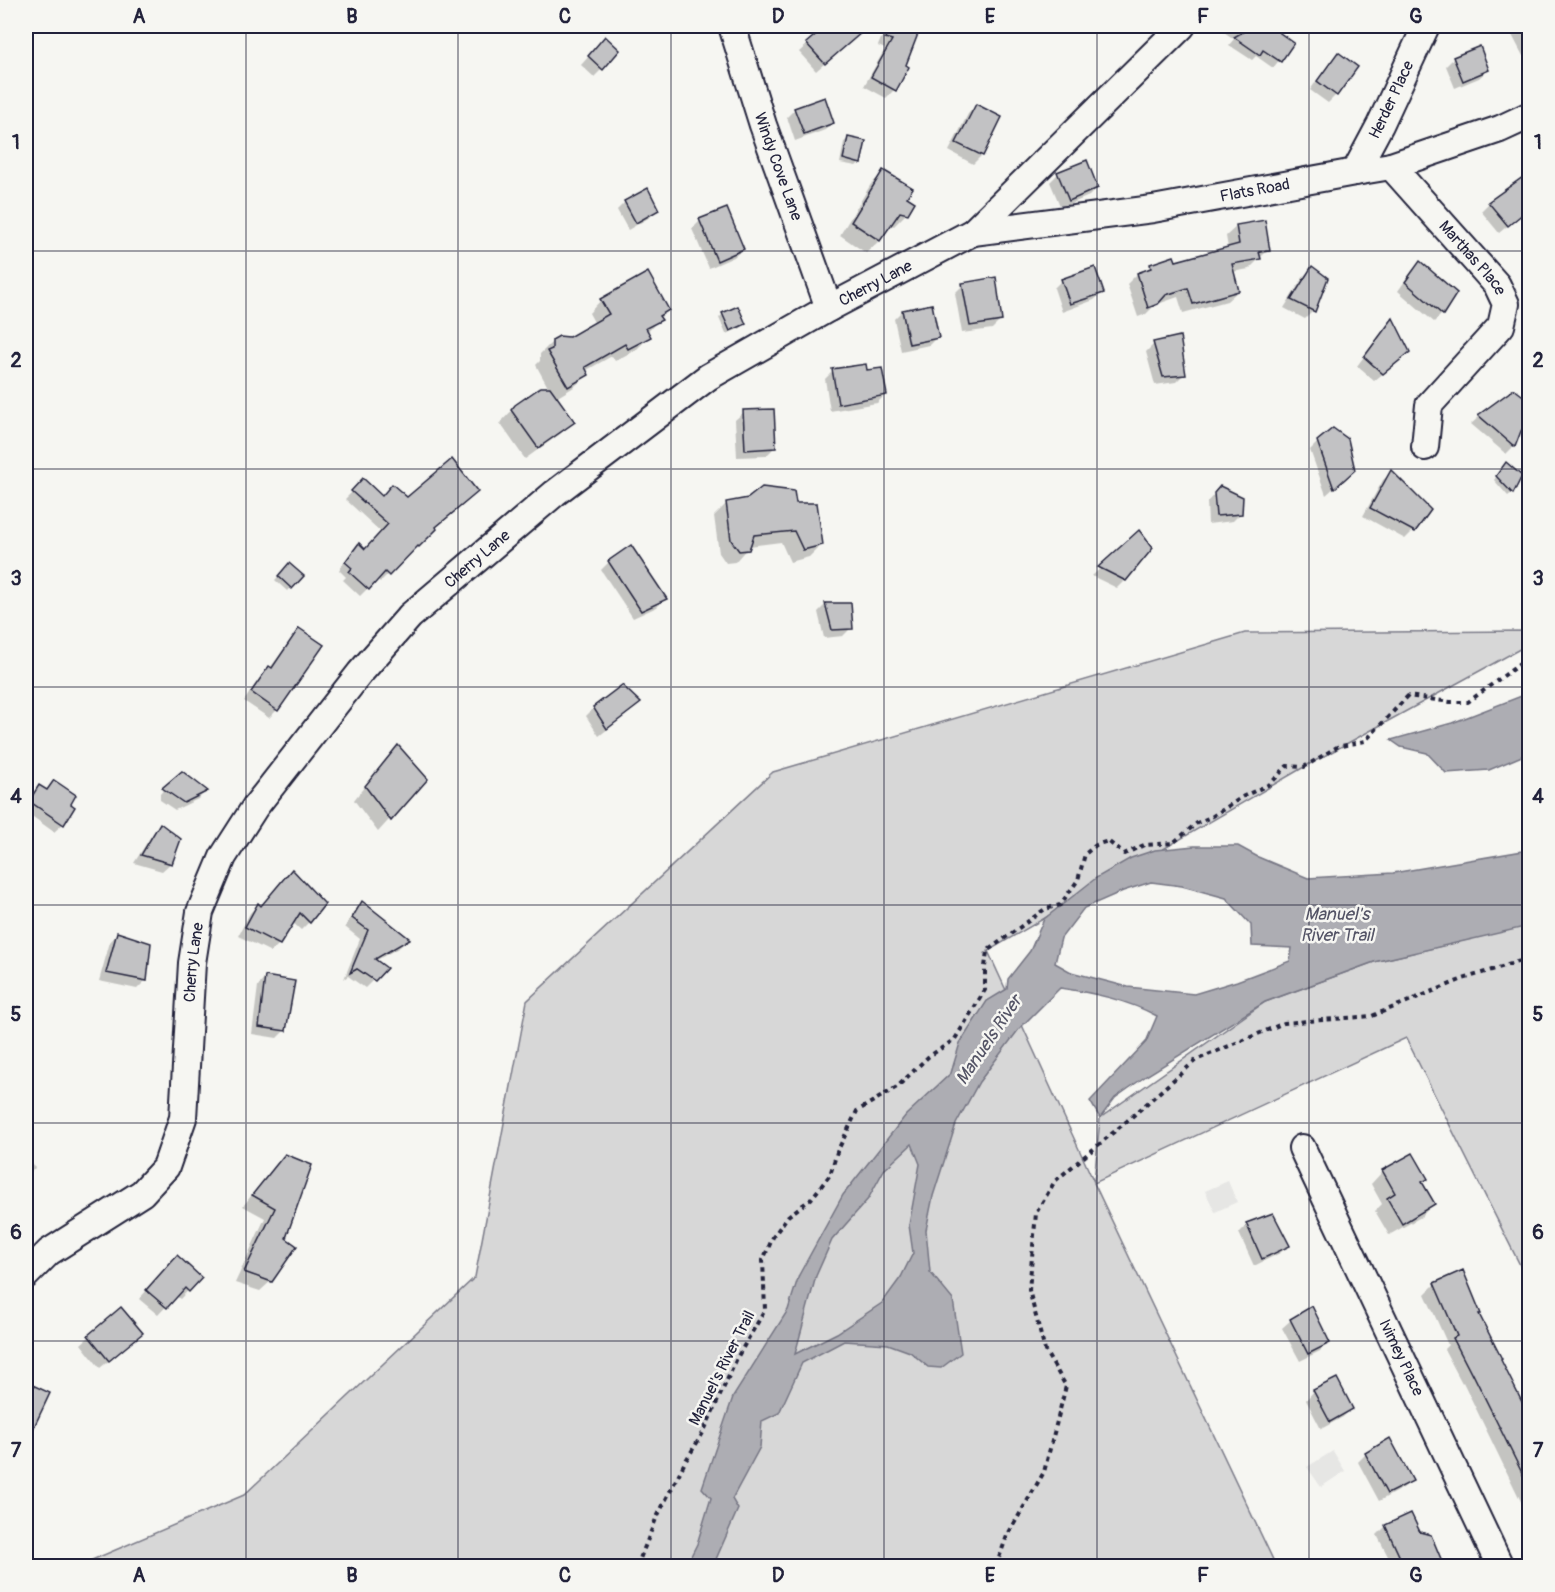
<svg xmlns="http://www.w3.org/2000/svg" width="1555" height="1592" font-family="Pangolin,sans-serif">
<style>
.built{fill:#e6e6e4}
.green{fill:#d7d7d7;stroke:#7c7c89;stroke-width:1.5}
.water{fill:#adadb3;stroke:#757583;stroke-width:1.5;fill-rule:evenodd}
.shadow{fill:#0003}
.building{fill:#c2c2c4;stroke:#22223b;stroke-width:1.5}
.lines{fill:none;stroke-linecap:round;stroke-linejoin:round}
.minor-casing{stroke:#22223b;stroke-width:30}
.path{stroke:#22223b;stroke-width:4;stroke-dasharray:4.5 4.5;stroke-linecap:butt}
.minor{stroke:#f6f6f2;stroke-width:26}
.grid{fill:none;stroke:#22223b;stroke-width:1.5;stroke-opacity:0.55}
.labels{text-anchor:middle;dominant-baseline:central;stroke-width:5;stroke-linejoin:round;paint-order:stroke}
.street-label{font-size:16px;fill:#22223b;stroke:#f6f6f2}
.water-label{font-size:18px;font-style:italic;fill:#535365;stroke:#f6f6f2}
.neatline{fill:none;stroke:#22223b;stroke-width:2}
.grid-label{font-size:20px;text-anchor:middle;font-weight:bold;fill:#22223b}
</style>
<rect width="100%" height="100%" fill="#f6f6f2"/>
<filter id="ink" filterUnits="userSpaceOnUse"><feTurbulence type="fractalNoise" baseFrequency=".0167" numOctaves="2"/><feDisplacementMap in="SourceGraphic" scale="12" xChannelSelector="R" yChannelSelector="G"/><feConvolveMatrix kernelMatrix="1 2 1 2 8 2 1 2 1" color-interpolation-filters="sRGB"/></filter>
<g filter="url(#ink)">
<g class="built">
<path d="M1228 1181 1237 1202 1215 1212 1205 1191Z"/>
<path d="M1333 1451 1345 1471 1321 1487 1307 1467Z"/>
</g>
<path class="green" d="M1529 631V644L1304 767 988 951 1094 1182 1100 1118 1265 1002 1374 962 1529 925V1283L1406 1038 1094 1183 1276 1566H78L244 1495 475 1277 527 1001 773 772 1245 633Z"/>
<g class="water">
<path d="M1529 693V753L1489 770 1446 773 1427 753 1401 747 1391 740 1452 723Z"/>
<path d="M1194 846H1238L1258 857 1308 878 1393 873 1529 850V926L1374 962 1265 1002 1146 1076 1115 1098 1100 1118 1090 1101 1146 1042 1157 1016C1127 1000 1094 993 1060 988L1019 1029 979 1082 956 1124 933 1196 926 1230 930 1272 953 1300 961 1353 941 1368 928 1367 910 1352 888 1344 844 1341 802 1363 779 1413 762 1421 760 1447 732 1499 738 1509 713 1566H686L697 1544 711 1498 702 1488 733 1397 788 1310 799 1275 843 1195 906 1115 951 1073 960 1043 987 1001 1007 989 1008 979 1030 951 1044 919 1096 878 1131 858 1155 850ZM1151 882 1182 886 1226 898 1251 925 1252 946 1292 948 1290 961 1237 981 1194 994 1128 987 1071 972 1055 963 1061 938 1084 908 1123 891ZM912 1144 920 1164 909 1225 913 1253 901 1277 882 1303 837 1333 795 1354 816 1276 832 1240 868 1199 884 1170Z"/>
</g>
<g class="shadow">
<path d="M828 26H865L866 27 816 71 799 52Z"/>
<path d="M886 26H920L904 66 907 68 894 90 886 98 864 86 885 49 878 46Z"/>
<path d="M1228 26H1273L1276 28 1274 31 1292 44 1273 68 1256 56 1252 60 1229 45 1234 39 1224 32Z"/>
<path d="M1523 26H1530V53L1523 56 1512 35Z"/>
<path d="M598 46 602 69 594 77 581 65Z"/>
<path d="M1338 54 1336 95 1328 103 1310 90 1330 62Z"/>
<path d="M1454 58 1488 70 1479 78 1455 88 1446 66Z"/>
<path d="M976 106 1000 118 982 155 973 164 949 151 968 114Z"/>
<path d="M795 109 833 122 825 130 795 141 787 117Z"/>
<path d="M848 139 860 163 856 166 840 163 844 142Z"/>
<path d="M884 172 907 213 894 226 889 224 879 241 866 253 840 235 871 184Z"/>
<path d="M1058 174 1097 188 1089 196 1061 208 1050 182Z"/>
<path d="M625 202 658 209 650 217 628 230 617 210Z"/>
<path d="M1489 203 1530 207 1499 233 1481 211Z"/>
<path d="M700 221 743 249 734 257 709 268 692 229Z"/>
<path d="M1237 226 1268 250 1249 269 1232 272 1238 291 1227 301 1183 313 1178 297 1155 305 1146 314 1138 317 1127 284 1137 274 1144 272 1151 265 1175 263 1228 248 1226 236Z"/>
<path d="M1420 263 1442 314 1434 322 1398 291 1412 271Z"/>
<path d="M1312 268 1326 279 1313 311 1305 319 1284 308 1304 276Z"/>
<path d="M1062 280 1103 292 1094 300 1062 312 1054 288Z"/>
<path d="M963 285 1000 321 992 329 962 333 955 293Z"/>
<path d="M601 300 667 310 647 333 649 337 637 349 615 361 612 356 585 371 587 375 574 387 556 398 573 422 560 434 525 459 500 423 516 406 549 389 536 365 540 361V354L553 341 570 339 595 324 589 313Z"/>
<path d="M902 311 937 337 929 345 901 351 894 319Z"/>
<path d="M723 314 744 324 741 328 726 334 719 318Z"/>
<path d="M1393 320 1400 360 1374 381 1357 366 1385 328Z"/>
<path d="M1154 344 1184 374 1176 382 1155 385 1146 352Z"/>
<path d="M833 371 865 372 885 395 877 403 830 411 825 379Z"/>
<path d="M1514 390 1520 430 1514 446 1506 454 1471 424 1479 417Z"/>
<path d="M744 412 774 448 766 456 737 457 735 420Z"/>
<path d="M1318 442 1345 478 1326 495 1310 450Z"/>
<path d="M1503 467 1520 476 1512 493 1508 496 1494 480Z"/>
<path d="M1391 473 1413 531 1405 539 1363 516 1383 480Z"/>
<path d="M1221 487 1241 513 1233 521 1208 524 1207 502Z"/>
<path d="M356 488 382 497 434 528 380 582 377 579 360 596 343 580 346 577 339 570 351 552 359 545 365 551 382 533 345 499Z"/>
<path d="M727 503 794 504 821 545 809 557 790 562 781 542 749 546 735 562 726 563 719 553 714 516Z"/>
<path d="M1139 532 1125 580 1117 588 1092 576Z"/>
<path d="M609 562 665 599 657 607 633 618 601 570Z"/>
<path d="M289 565 301 576 287 591 275 580Z"/>
<path d="M826 604 851 628 843 636 824 638 818 612Z"/>
<path d="M300 630 277 710 269 718 244 701 261 676 270 668 292 638Z"/>
<path d="M638 703 631 711 599 736 586 716 594 708Z"/>
<path d="M398 747 426 779 378 832 354 800 386 759Z"/>
<path d="M54 782 63 824 54 832 26 812V804L31 795 39 787 45 791Z"/>
<path d="M168 785 206 791 198 799 175 810 160 800V794Z"/>
<path d="M161 825 171 863 162 871 134 863 153 833Z"/>
<path d="M285 879 309 922 301 930 292 922 279 944 271 952 238 936 250 913 258 905 261 907Z"/>
<path d="M362 903 408 939 400 947 375 961 385 968 365 988 348 976 344 979 360 939 345 927 354 911Z"/>
<path d="M118 933 145 981 137 989 99 981 110 942Z"/>
<path d="M266 977 285 1030 277 1038 252 1034 258 986Z"/>
<path d="M26 1154 35 1168 26 1177Z"/>
<path d="M286 1156 271 1281 260 1291 235 1283 265 1218 243 1206 275 1166Z"/>
<path d="M1383 1171 1426 1178 1421 1183 1433 1204 1421 1217 1389 1235 1375 1211 1382 1204 1371 1184Z"/>
<path d="M1247 1225 1288 1245 1280 1253 1254 1266 1239 1233Z"/>
<path d="M169 1265 200 1278 180 1299 176 1296 158 1315 139 1299Z"/>
<path d="M1435 1284 1478 1315 1530 1421V1520L1463 1382 1462 1383 1444 1349 1448 1345 1425 1294Z"/>
<path d="M121 1309 133 1341 100 1368 81 1344Z"/>
<path d="M1291 1320 1328 1343 1320 1351 1300 1361 1282 1328Z"/>
<path d="M26 1384 48 1394 32 1427 26 1433Z"/>
<path d="M1314 1391 1351 1409 1343 1417 1321 1429 1306 1400Z"/>
<path d="M1366 1454 1412 1480 1403 1488 1379 1501 1358 1462Z"/>
<path d="M1411 1515 1419 1533 1430 1536 1442 1566H1403L1402 1564 1393 1566 1377 1535 1385 1527Z"/>
</g>
<g class="building">
<path d="M826 26H869L825 64 806 43Z"/>
<path d="M890 26H921L906 65 909 67 896 91 871 77 892 40 885 38Z"/>
<path d="M1253 26H1270L1294 43 1281 62 1263 50 1260 55 1234 37Z"/>
<path d="M605 36 620 50 603 70 588 56Z"/>
<path d="M1480 46 1489 70 1463 81 1453 57Z"/>
<path d="M1338 52 1358 67 1337 96 1317 81Z"/>
<path d="M825 97 834 123 804 134 794 108Z"/>
<path d="M976 104 1002 117 983 156 956 143Z"/>
<path d="M848 137 866 141 861 164 843 159Z"/>
<path d="M1087 160 1098 188 1069 201 1057 172Z"/>
<path d="M883 170 913 188 907 197 915 202 908 214 900 212 880 241 851 222Z"/>
<path d="M1530 172V208L1508 226 1488 202Z"/>
<path d="M648 188 659 210 636 223 624 201Z"/>
<path d="M727 208 744 249 717 261 699 219Z"/>
<path d="M1265 220 1270 251 1259 252 1261 259 1232 264 1239 291 1193 304 1188 288 1166 295 1158 304 1148 308 1137 273 1151 268 1150 264 1174 256 1176 261 1239 244 1236 225Z"/>
<path d="M1420 261 1457 293 1443 315 1405 282Z"/>
<path d="M1312 266 1328 278 1315 312 1291 300Z"/>
<path d="M1095 267 1104 293 1070 304 1061 279Z"/>
<path d="M648 272 669 310 659 316 662 320 646 328 651 337 628 349 625 344 585 367 589 375 568 387 547 351 552 349V340L559 336 569 337 609 314 600 299Z"/>
<path d="M996 277 1002 321 970 326 962 283Z"/>
<path d="M932 304 939 338 909 344 902 310Z"/>
<path d="M738 306 746 324 730 331 722 313Z"/>
<path d="M1393 318 1410 352 1383 374 1364 357Z"/>
<path d="M1180 336 1186 375 1163 377 1153 342Z"/>
<path d="M866 364 867 370 882 368 887 395 838 404 832 369Z"/>
<path d="M541 387H550L575 422 538 448 511 410 515 405Z"/>
<path d="M1514 389 1530 401V418L1521 431 1515 447 1478 415Z"/>
<path d="M774 409 776 448 745 450 743 410Z"/>
<path d="M1333 428 1348 439 1355 470 1334 489 1317 441Z"/>
<path d="M452 459 478 492 436 527 437 529 419 547 418 546 389 576 385 572 369 590 349 572 352 568 345 562 359 543 365 549 388 524 351 491 363 478 382 496 392 484 407 497Z"/>
<path d="M1506 462 1522 476 1513 494 1496 476Z"/>
<path d="M1391 470 1431 510 1415 532 1370 508Z"/>
<path d="M1220 486 1243 497 1242 514 1216 516 1214 493Z"/>
<path d="M762 487 794 491 796 503H817L823 545 803 550 794 531 754 535 749 550 739 551 731 540 726 502 748 498Z"/>
<path d="M1139 530 1153 548 1126 581 1098 567Z"/>
<path d="M631 545 667 599 641 611 608 561Z"/>
<path d="M289 563 304 576 292 589 278 576Z"/>
<path d="M825 603H851L853 629 832 630Z"/>
<path d="M299 628 324 645 278 711 251 692 269 666 272 668Z"/>
<path d="M622 685 641 703 607 729 593 707Z"/>
<path d="M398 745 428 779 391 821 365 786Z"/>
<path d="M182 771 208 791 184 803 162 788Z"/>
<path d="M54 780 76 795 71 804 75 807 64 825 29 801 39 785 47 790Z"/>
<path d="M160 823 181 839 172 864 141 855Z"/>
<path d="M292 869 325 904 310 923 300 913 280 945 245 927 258 903 261 906Z"/>
<path d="M362 901 410 939 375 959 387 968 375 981 357 969 350 973 368 930 352 918Z"/>
<path d="M117 932 151 943 147 981 106 973Z"/>
<path d="M265 976 295 981 286 1031 259 1027Z"/>
<path d="M1413 1153 1428 1179 1422 1182 1435 1204 1402 1224 1387 1198 1395 1193 1382 1170Z"/>
<path d="M285 1154 312 1165 286 1238 297 1246 272 1282 244 1272 275 1208 252 1195Z"/>
<path d="M1273 1213 1290 1246 1262 1259 1246 1223Z"/>
<path d="M177 1255 202 1278 189 1292 185 1288 167 1308 146 1290Z"/>
<path d="M1463 1270 1481 1314H1479L1502 1359 1501 1360 1530 1418V1489L1473 1374 1472 1375 1453 1338 1457 1336 1434 1283Z"/>
<path d="M1312 1306 1330 1343 1308 1354 1290 1319Z"/>
<path d="M121 1307 143 1333 109 1361 88 1335Z"/>
<path d="M1337 1378 1353 1409 1330 1422 1313 1390Z"/>
<path d="M26 1382 50 1393 26 1444Z"/>
<path d="M1390 1438 1413 1481 1387 1494 1365 1453Z"/>
<path d="M1411 1513 1420 1532 1431 1535 1444 1566H1404L1385 1525Z"/>
</g>
<g class="lines">
<g class="minor-casing">
<g id="minor">
<path id="s1" d="M732 26 763 125 829 308"/>
<path id="s2" d="M1391 166 1497 285 1506 304 1501 326 1429 405 1425 447"/>
<path id="s3" d="M1355 172 1380 125 1426 26"/>
<path id="s4" d="M973 232 1153 209 1355 172 1391 166 1500 129 1530 115"/>
<path id="s5" d="M1302 1148 1500 1566"/>
<path id="s6" d="M26 1275 49 1252 142 1193 166 1167 183 1118 192 963 200 912 223 857 255 807 360 673 410 616 555 493 708 377 829 308 973 232 1182 26"/>
</g>
</g>
<g class="path">
<path d="M637 1566 656 1519 685 1462 703 1433 738 1356 765 1310 763 1260 773 1237 788 1216 811 1199 830 1175 837 1152 857 1111 897 1087 928 1057 955 1039 985 990V967L987 951 1045 909 1060 905 1078 880 1085 854 1096 845 1108 841 1124 854 1144 845 1173 843 1197 823 1213 816 1244 796 1270 784 1287 766 1304 767 1337 747 1365 741 1408 696 1450 702H1468L1521 663 1530 654"/>
<path d="M996 1566 1007 1536 1044 1472 1066 1386 1045 1351 1029 1290 1036 1213 1055 1181 1127 1121 1196 1060 1284 1023 1372 1016 1463 979 1530 958"/>
</g>
<use href="#minor" class="minor"/>
</g>
</g>
<path class="grid" d="M246 26V1566M458 26V1566M671 26V1566M884 26V1566M1097 26V1566M1309 26V1566M26 251H1530M26 469H1530M26 687H1530M26 905H1530M26 1123H1530M26 1341H1530"/>
<g class="labels">
<g class="street-label">
<text stroke="none"><textPath href="#s3" startOffset="81">Herder Place</textPath></text>
<text stroke="none"><textPath href="#s1" startOffset="148">Windy Cove Lane</textPath></text>
<text stroke="none"><textPath href="#s4" startOffset="285">Flats Road</textPath></text>
<text stroke="none"><textPath href="#s2" startOffset="123">Marthas Place</textPath></text>
<text stroke="none"><textPath href="#s6" startOffset="1376">Cherry Lane</textPath></text>
<text stroke="none"><textPath href="#s6" startOffset="890">Cherry Lane</textPath></text>
<text stroke="none"><textPath href="#s6" startOffset="386">Cherry Lane</textPath></text>
<text stroke="none"><textPath href="#s5" startOffset="232">Ivimey Place</textPath></text>
<text transform="translate(722 1368) rotate(-63)">Manuel's River Trail</text>
</g>
<g class="water-label">
<text x="1337" y="914">Manuel's<tspan x="1337" dy="21">River Trail</tspan></text>
<text transform="translate(989 1040) rotate(-56)">Manuels River</text>
</g>
</g>
<rect width="1555" height="1592" fill="none" stroke="#f6f6f2" stroke-width="66"/>
<rect x="33" y="33" width="1489" height="1526" class="neatline"/>
<g class="grid-label">
<text x="139" y="23">A</text>
<text x="352" y="23">B</text>
<text x="565" y="23">C</text>
<text x="778" y="23">D</text>
<text x="990" y="23">E</text>
<text x="1203" y="23">F</text>
<text x="1416" y="23">G</text>
<text x="16" y="149">1</text>
<text x="1538" y="149">1</text>
<text x="16" y="367">2</text>
<text x="1538" y="367">2</text>
<text x="16" y="585">3</text>
<text x="1538" y="585">3</text>
<text x="16" y="803">4</text>
<text x="1538" y="803">4</text>
<text x="16" y="1021">5</text>
<text x="1538" y="1021">5</text>
<text x="16" y="1239">6</text>
<text x="1538" y="1239">6</text>
<text x="16" y="1457">7</text>
<text x="1538" y="1457">7</text>
<text x="139" y="1582">A</text>
<text x="352" y="1582">B</text>
<text x="565" y="1582">C</text>
<text x="778" y="1582">D</text>
<text x="990" y="1582">E</text>
<text x="1203" y="1582">F</text>
<text x="1416" y="1582">G</text>
</g>
</svg>
